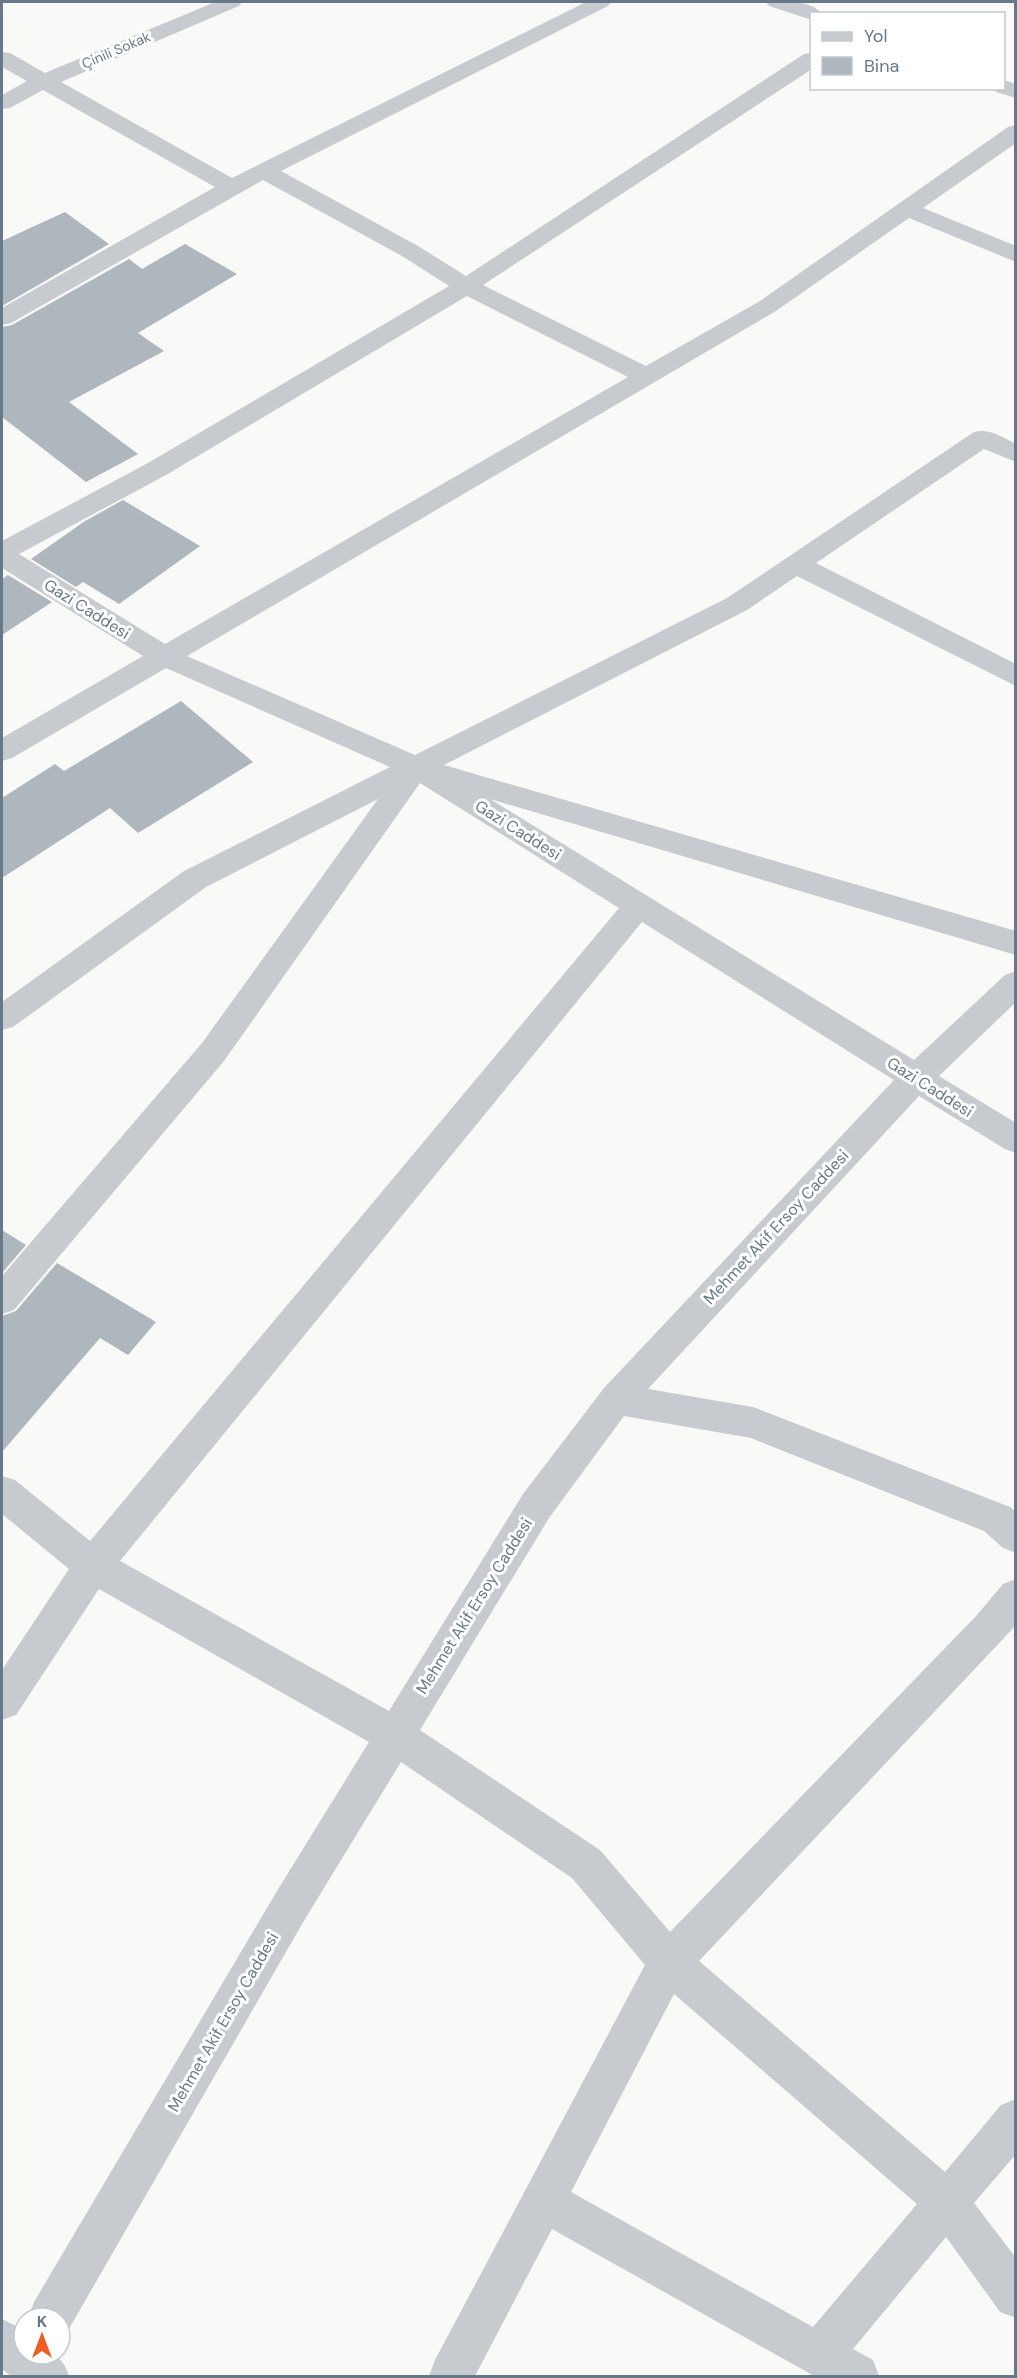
<svg xmlns="http://www.w3.org/2000/svg" width="1017" height="2378" font-family="'DM Sans',sans-serif">
<style>
.building{fill:#afb7be}
.lines{fill:none;stroke-linecap:round;stroke-linejoin:round}
.minor{fill:#c7cbcf;fill-rule:evenodd}
.labels{text-anchor:middle;dominant-baseline:central;stroke-width:6;stroke-linejoin:round;paint-order:stroke}
.far-street-label{font-size:14px;fill:#66788a;stroke:#fff}
.street-label{font-size:16px;fill:#66788a;stroke:#fff}
</style>
<rect width="100%" height="100%" fill="#f9f9f7"/>
<g class="building">
<path d="M65 212 109 244 2 306V241Z"/>
<path d="M185 244 237 274 138 333 164 351 69 402 138 454 86 482 2 417V327L12 325 129 259 142 269Z"/>
<path d="M123 500 200 546 119 604 83 582 76 587 31 559 85 521Z"/>
<path d="M8 575 52 602 2 635V579Z"/>
<path d="M181 701 253 762 138 833 110 808 2 878V798L55 764 64 771Z"/>
<path d="M2 1230 26 1245 2 1273Z"/>
<path d="M57 1263 156 1322 128 1355 100 1338 2 1452V1316L16 1311Z"/>
</g>
<g class="lines">
<g class="minor">
<path d="M215 2H242L239 6 61 82 232 178 586 2H611L608 6 281 171 418 246 466 276 804 54 812 53V69L483 285 646 366 760 301 1008 127 1016 125V143L923 208 1016 246V262L909 218 776 311 187 656 415 755 727 598 974 432C989 428 1002 437 1016 444V462L984 449 816 563 1016 664V686L797 576 747 610 444 765 1016 931V955L490 799 914 1060 1005 975 1016 971V1002L939 1076 1016 1123V1153L1005 1149 919 1096 648 1389 753 1407 1010 1507 1016 1512V1553L1003 1548 984 1531 751 1438 624 1416 549 1518 420 1730 600 1850 670 1932 977 1615 1003 1584 1016 1579V1625L1003 1639 699 1961 945 2172 1001 2105 1016 2099V2154L974 2203 1016 2258V2318L1000 2312 946 2237 853 2349 873 2360 879 2376H814L552 2229 475 2376H429L435 2360 645 1965 572 1878 401 1762 305 1919 66 2334 60 2336V2318H28L34 2302 277 1891 369 1742 99 1589 16 1715 2 1720V1670L69 1569 2 1514V1476L15 1480 90 1541 619 908 420 783 224 1061 14 1310 2 1314V1276L202 1043 378 799 206 887 13 1027 2 1030V1002L184 871 390 767 166 668 12 758 2 761V738L143 656 2 568V541L148 463 449 286 402 256 263 180 11 323 2 325V308L215 187 43 90 10 108 2 109V95L27 81 2 67V52L10 53 45 73ZM467 296 628 377 165 644 19 554 166 475ZM642 922 894 1080 604 1388 523 1494 389 1711 120 1561ZM674 1994 917 2204 813 2327 571 2192Z"/>
<path d="M766 2C781 0 812 0 822 14H812V20L769 6Z"/>
<path d="M1004 80 1016 84V98L996 92 994 88H1004Z"/>
<path d="M2 2319 24 2330V2354C49 2354 60 2349 69 2376H11L2 2369Z"/>
</g>
</g>
<g class="labels">
<g class="far-street-label">
<text transform="translate(116 50) rotate(-23)">Çinili Sokak</text>
</g>
<g class="street-label">
<text transform="translate(87 609) rotate(32)">Gazi Caddesi</text>
<text transform="translate(518 830) rotate(32)">Gazi Caddesi</text>
<text transform="translate(930 1087) rotate(32)">Gazi Caddesi</text>
<text transform="translate(776 1227) rotate(-47)">Mehmet Akif Ersoy Caddesi</text>
<text transform="translate(474 1606) rotate(-58)">Mehmet Akif Ersoy Caddesi</text>
<text transform="translate(223 2022) rotate(-60)">Mehmet Akif Ersoy Caddesi</text>
</g>
</g>
<rect width="1017" height="2378" fill="none" stroke="#66788a" stroke-width="6"/>
<rect x="810" y="12" width="195" height="78" fill="#ffffff" stroke="#c2c9d0" stroke-width="1.5"/>
<rect x="822" y="32" width="30" height="9" fill="#c7cbcf" stroke="#c2c9d0" stroke-width="1.5"/>
<text x="864" y="42" font-size="18" fill="#66788a">Yol</text>
<rect x="822" y="57" width="30" height="18" fill="#afb7be" stroke="#c2c9d0" stroke-width="1.5"/>
<text x="864" y="72" font-size="18" fill="#66788a">Bina</text>
<g transform="translate(42 2336)"><circle r="28" fill="#ffffff" stroke="#c2c9d0" stroke-width="1.5"/>
<path d="M0-4.5L10 22L0 15L-10 22Z" fill="#ef5c22"/>
<text y="-9" font-size="16" font-weight="bold" text-anchor="middle" fill="#66788a">K</text>
</g>
</svg>
